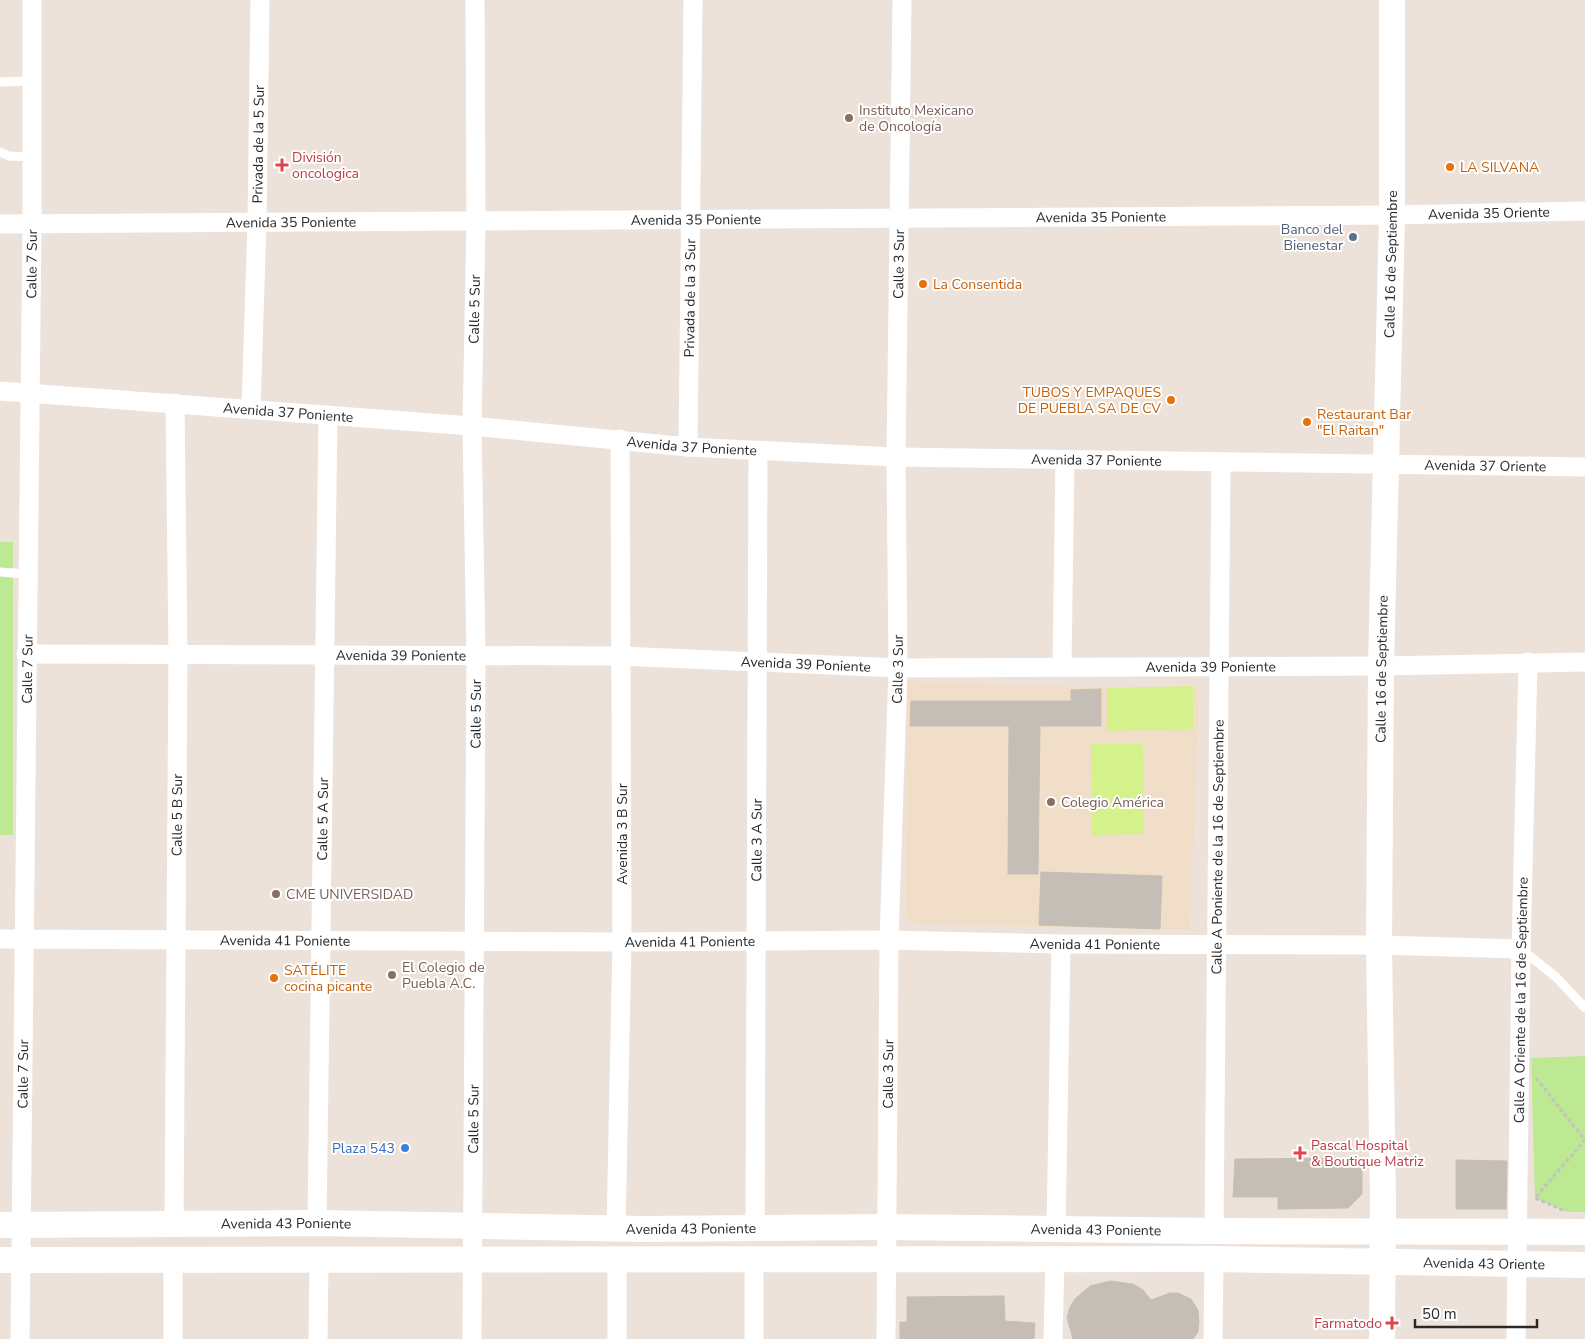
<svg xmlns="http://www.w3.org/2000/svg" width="1585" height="1339" font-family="'Nunito Sans',sans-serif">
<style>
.education{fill:#f1dec8}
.green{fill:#bce991}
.pitch{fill:#d5f18c}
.building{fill:#c5beb6;stroke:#c9beb4}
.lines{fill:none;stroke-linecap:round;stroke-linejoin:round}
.path{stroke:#c3c3c3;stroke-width:3;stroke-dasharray:4 2.5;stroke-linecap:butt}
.lane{stroke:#fff;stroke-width:9}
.street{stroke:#fff;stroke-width:19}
.secondary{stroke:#fff;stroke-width:26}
.education-dot{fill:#8d6e63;stroke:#fff;stroke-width:2}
.health-dot{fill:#e0444e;stroke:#fff;stroke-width:2}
.food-dot{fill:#e8710a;stroke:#fff;stroke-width:2}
.service-dot{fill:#5c6f8a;stroke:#fff;stroke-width:2}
.shop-dot{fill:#3f7fe0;stroke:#fff;stroke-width:2}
.labels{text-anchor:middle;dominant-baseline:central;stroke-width:4;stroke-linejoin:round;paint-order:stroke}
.education-label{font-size:14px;fill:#785e54;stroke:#fff;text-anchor:start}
.street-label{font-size:14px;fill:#2a2a2a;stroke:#fff}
.health-label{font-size:14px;fill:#be3a42;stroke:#fff;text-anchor:start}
.food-label{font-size:14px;fill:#c56008;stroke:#fff;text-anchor:start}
.service-label{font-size:14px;fill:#4e5e75;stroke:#fff;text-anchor:end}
.shop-label{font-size:14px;fill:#366cbe;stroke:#fff;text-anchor:end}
</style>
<rect width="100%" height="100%" fill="#ede2da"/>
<path class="education" d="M907 681 1107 688 1193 686 1200 689 1190 930 913 924 906 915Z"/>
<g class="green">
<rect x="0" y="542" width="13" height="293"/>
<path d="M1585 1056V1212H1567L1535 1198 1531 1058Z"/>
</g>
<g class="pitch">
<path d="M1193 686V729L1107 731V688Z"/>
<path d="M1143 743 1144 834 1092 835 1091 744Z"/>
</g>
<g class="building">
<path d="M1101 689V726H1040L1038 874H1008L1009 726H910L911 701H1071V690Z"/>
<path d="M1041 872 1162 876 1160 929 1039 925Z"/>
<path d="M1362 1158V1194L1348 1208 1278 1209V1197H1233L1235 1159Z"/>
<path d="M1456 1160 1507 1161 1506 1209H1456Z"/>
<path d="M1110 1281 1133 1284 1143 1290 1151 1300 1170 1293H1178L1191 1299 1198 1310 1199 1322 1198 1332 1193 1339H1073L1067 1318 1070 1307 1075 1299 1090 1286Z"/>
<path d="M1004 1296 1005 1321 1035 1323 1034 1339H900V1322H907V1297Z"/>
</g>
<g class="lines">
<g class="path">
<path d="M1536 1078 1585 1140"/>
<path d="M1563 1210 1535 1198 1585 1140"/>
</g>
<g class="lane">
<path d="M0 82 32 81"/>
<path d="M0 152 9 156 32 157"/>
<path d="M0 572 27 574"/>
<path d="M1521 949 1556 977 1585 1008"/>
</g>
<g class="street">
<path id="s1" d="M0 224 1392 215 1585 211"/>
<path id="s2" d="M0 391 472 426 688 447 896 457 1585 467"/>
<path id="s3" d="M251 409 257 223 260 0"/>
<path id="s4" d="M688 447 693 0"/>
<path id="s5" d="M26 654 621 656 898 668 1381 666 1585 662"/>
<path d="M1062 666 1065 461"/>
<path id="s6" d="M0 939 622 942 889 940 1061 944 1379 945 1521 949"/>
<path id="s7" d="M317 1223 328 415"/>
<path id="s8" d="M174 1225 178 655 175 403"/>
<path d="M616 1229 622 942 620 439"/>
<path id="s9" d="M755 1229 758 450"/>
<path d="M1056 1229 1061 944"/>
<path id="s10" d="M1214 1231 1221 463"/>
<path d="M754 1259V1339"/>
<path id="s11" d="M20 1339 32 224V0"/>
<path d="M173 1339V1258"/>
<path d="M318 1339 319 1258"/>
<path id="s12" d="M472 1339 476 656 472 426 476 221 475 0"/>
<path d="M617 1339V1259"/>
<path id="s13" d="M886 1339 889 940 898 668 896 457 902 0"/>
<path d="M1053 1339 1055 1261"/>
<path d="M1213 1339 1214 1259"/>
<path id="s14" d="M1516 1339 1521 949 1528 662"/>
</g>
<g class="secondary">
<path id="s15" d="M0 1225 317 1223 643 1229 885 1227 1214 1231 1585 1232"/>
<path id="s16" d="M0 1260 1214 1259 1585 1265"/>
<path id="s17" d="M1382 1339 1383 1199 1379 945 1381 666 1392 215V0"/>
</g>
</g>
<g class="education-dot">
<circle cx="849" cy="118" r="5"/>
<circle cx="1051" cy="802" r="5"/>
<circle cx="276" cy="894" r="5"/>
<circle cx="392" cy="975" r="5"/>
</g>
<g class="health-dot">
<path d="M279.5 157.5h5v5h5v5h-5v5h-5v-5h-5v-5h5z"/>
<path d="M1297.5 1145.5h5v5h5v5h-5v5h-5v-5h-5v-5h5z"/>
<path d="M1389.5 1315.5h5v5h5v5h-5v5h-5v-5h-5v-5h5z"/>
</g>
<g class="food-dot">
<circle cx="1450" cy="167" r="5"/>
<circle cx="923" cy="284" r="5"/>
<circle cx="1171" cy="400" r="5"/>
<circle cx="1307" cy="422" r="5"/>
<circle cx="274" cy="978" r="5"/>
</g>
<circle class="service-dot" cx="1353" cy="237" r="5"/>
<circle class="shop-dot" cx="405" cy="1148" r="5"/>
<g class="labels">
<g class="education-label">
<text x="859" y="110">Instituto Mexicano<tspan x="859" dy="16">de Oncología</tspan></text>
<text x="1061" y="802">Colegio América</text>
<text x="286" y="894">CME UNIVERSIDAD</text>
<text x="402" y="967">El Colegio de<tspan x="402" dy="16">Puebla A.C.</tspan></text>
</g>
<g class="street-label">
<text stroke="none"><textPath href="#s3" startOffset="265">Privada de la 5 Sur</textPath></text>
<text stroke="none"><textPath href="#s1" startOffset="1489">Avenida 35 Oriente</textPath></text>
<text stroke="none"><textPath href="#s1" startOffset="1101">Avenida 35 Poniente</textPath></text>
<text stroke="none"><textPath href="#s1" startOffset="696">Avenida 35 Poniente</textPath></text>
<text stroke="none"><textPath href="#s1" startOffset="291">Avenida 35 Poniente</textPath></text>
<text stroke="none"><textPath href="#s11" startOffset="1075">Calle 7 Sur</textPath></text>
<text stroke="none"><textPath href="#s13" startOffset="1075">Calle 3 Sur</textPath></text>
<text stroke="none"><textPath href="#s17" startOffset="1075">Calle 16 de Septiembre</textPath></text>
<text stroke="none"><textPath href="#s4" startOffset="149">Privada de la 3 Sur</textPath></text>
<text stroke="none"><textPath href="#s12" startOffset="1030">Calle 5 Sur</textPath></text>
<text stroke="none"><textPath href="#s2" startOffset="289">Avenida 37 Poniente</textPath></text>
<text stroke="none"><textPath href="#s2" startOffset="694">Avenida 37 Poniente</textPath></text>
<text stroke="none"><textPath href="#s2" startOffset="1099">Avenida 37 Poniente</textPath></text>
<text stroke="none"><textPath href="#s2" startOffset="1488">Avenida 37 Oriente</textPath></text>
<text stroke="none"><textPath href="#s5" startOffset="375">Avenida 39 Poniente</textPath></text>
<text stroke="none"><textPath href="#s5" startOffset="780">Avenida 39 Poniente</textPath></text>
<text stroke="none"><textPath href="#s5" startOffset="1185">Avenida 39 Poniente</textPath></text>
<text stroke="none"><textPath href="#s17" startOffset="670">Calle 16 de Septiembre</textPath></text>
<text stroke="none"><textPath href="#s11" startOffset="670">Calle 7 Sur</textPath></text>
<text stroke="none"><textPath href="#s13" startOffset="670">Calle 3 Sur</textPath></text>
<text stroke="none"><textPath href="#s12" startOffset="625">Calle 5 Sur</textPath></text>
<text stroke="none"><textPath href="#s8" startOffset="410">Calle 5 B Sur</textPath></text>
<text stroke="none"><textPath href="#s7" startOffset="404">Calle 5 A Sur</textPath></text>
<text transform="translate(622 834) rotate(-90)">Avenida 3 B Sur</text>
<text stroke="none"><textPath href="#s9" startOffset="389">Calle 3 A Sur</textPath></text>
<text stroke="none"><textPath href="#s10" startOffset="384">Calle A Poniente de la 16 de Septiembre</textPath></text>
<text stroke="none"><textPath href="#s6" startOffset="285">Avenida 41 Poniente</textPath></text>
<text stroke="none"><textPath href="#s6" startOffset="690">Avenida 41 Poniente</textPath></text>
<text stroke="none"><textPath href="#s6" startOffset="1095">Avenida 41 Poniente</textPath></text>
<text stroke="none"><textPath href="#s14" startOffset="339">Calle A Oriente de la 16 de Septiembre</textPath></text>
<text stroke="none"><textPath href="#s11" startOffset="265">Calle 7 Sur</textPath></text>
<text stroke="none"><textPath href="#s13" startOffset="265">Calle 3 Sur</textPath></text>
<text stroke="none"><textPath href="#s12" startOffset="220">Calle 5 Sur</textPath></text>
<text stroke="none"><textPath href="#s15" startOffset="286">Avenida 43 Poniente</textPath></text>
<text stroke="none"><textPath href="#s15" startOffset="691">Avenida 43 Poniente</textPath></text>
<text stroke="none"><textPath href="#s15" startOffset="1096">Avenida 43 Poniente</textPath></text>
<text stroke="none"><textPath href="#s16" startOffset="1484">Avenida 43 Oriente</textPath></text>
</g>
<g class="health-label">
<text x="292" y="157">División<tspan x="292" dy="16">oncologica</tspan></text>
<text x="1311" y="1145">Pascal Hospital<tspan x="1311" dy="16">&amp; Boutique Matriz</tspan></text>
<text x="1382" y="1323" text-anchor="end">Farmatodo</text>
</g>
<g class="food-label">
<text x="1460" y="167">LA SILVANA</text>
<text x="933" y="284">La Consentida</text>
<text x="1161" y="392" text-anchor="end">TUBOS Y EMPAQUES<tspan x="1161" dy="16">DE PUEBLA SA DE CV</tspan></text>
<text x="1317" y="414">Restaurant Bar<tspan x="1317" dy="16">"El Raitan"</tspan></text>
<text x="284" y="970">SATÉLITE<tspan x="284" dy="16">cocina picante</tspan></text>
</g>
<g class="service-label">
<text x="1343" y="229">Banco del<tspan x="1343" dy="16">Bienestar</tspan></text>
</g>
<g class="shop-label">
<text x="395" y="1148">Plaza 543</text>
</g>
</g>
<path d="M1415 1319v8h122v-8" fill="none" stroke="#2a2a2a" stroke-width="2.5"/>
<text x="1422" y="1319" font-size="15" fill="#2a2a2a" stroke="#ffffff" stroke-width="4" paint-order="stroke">50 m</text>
</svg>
